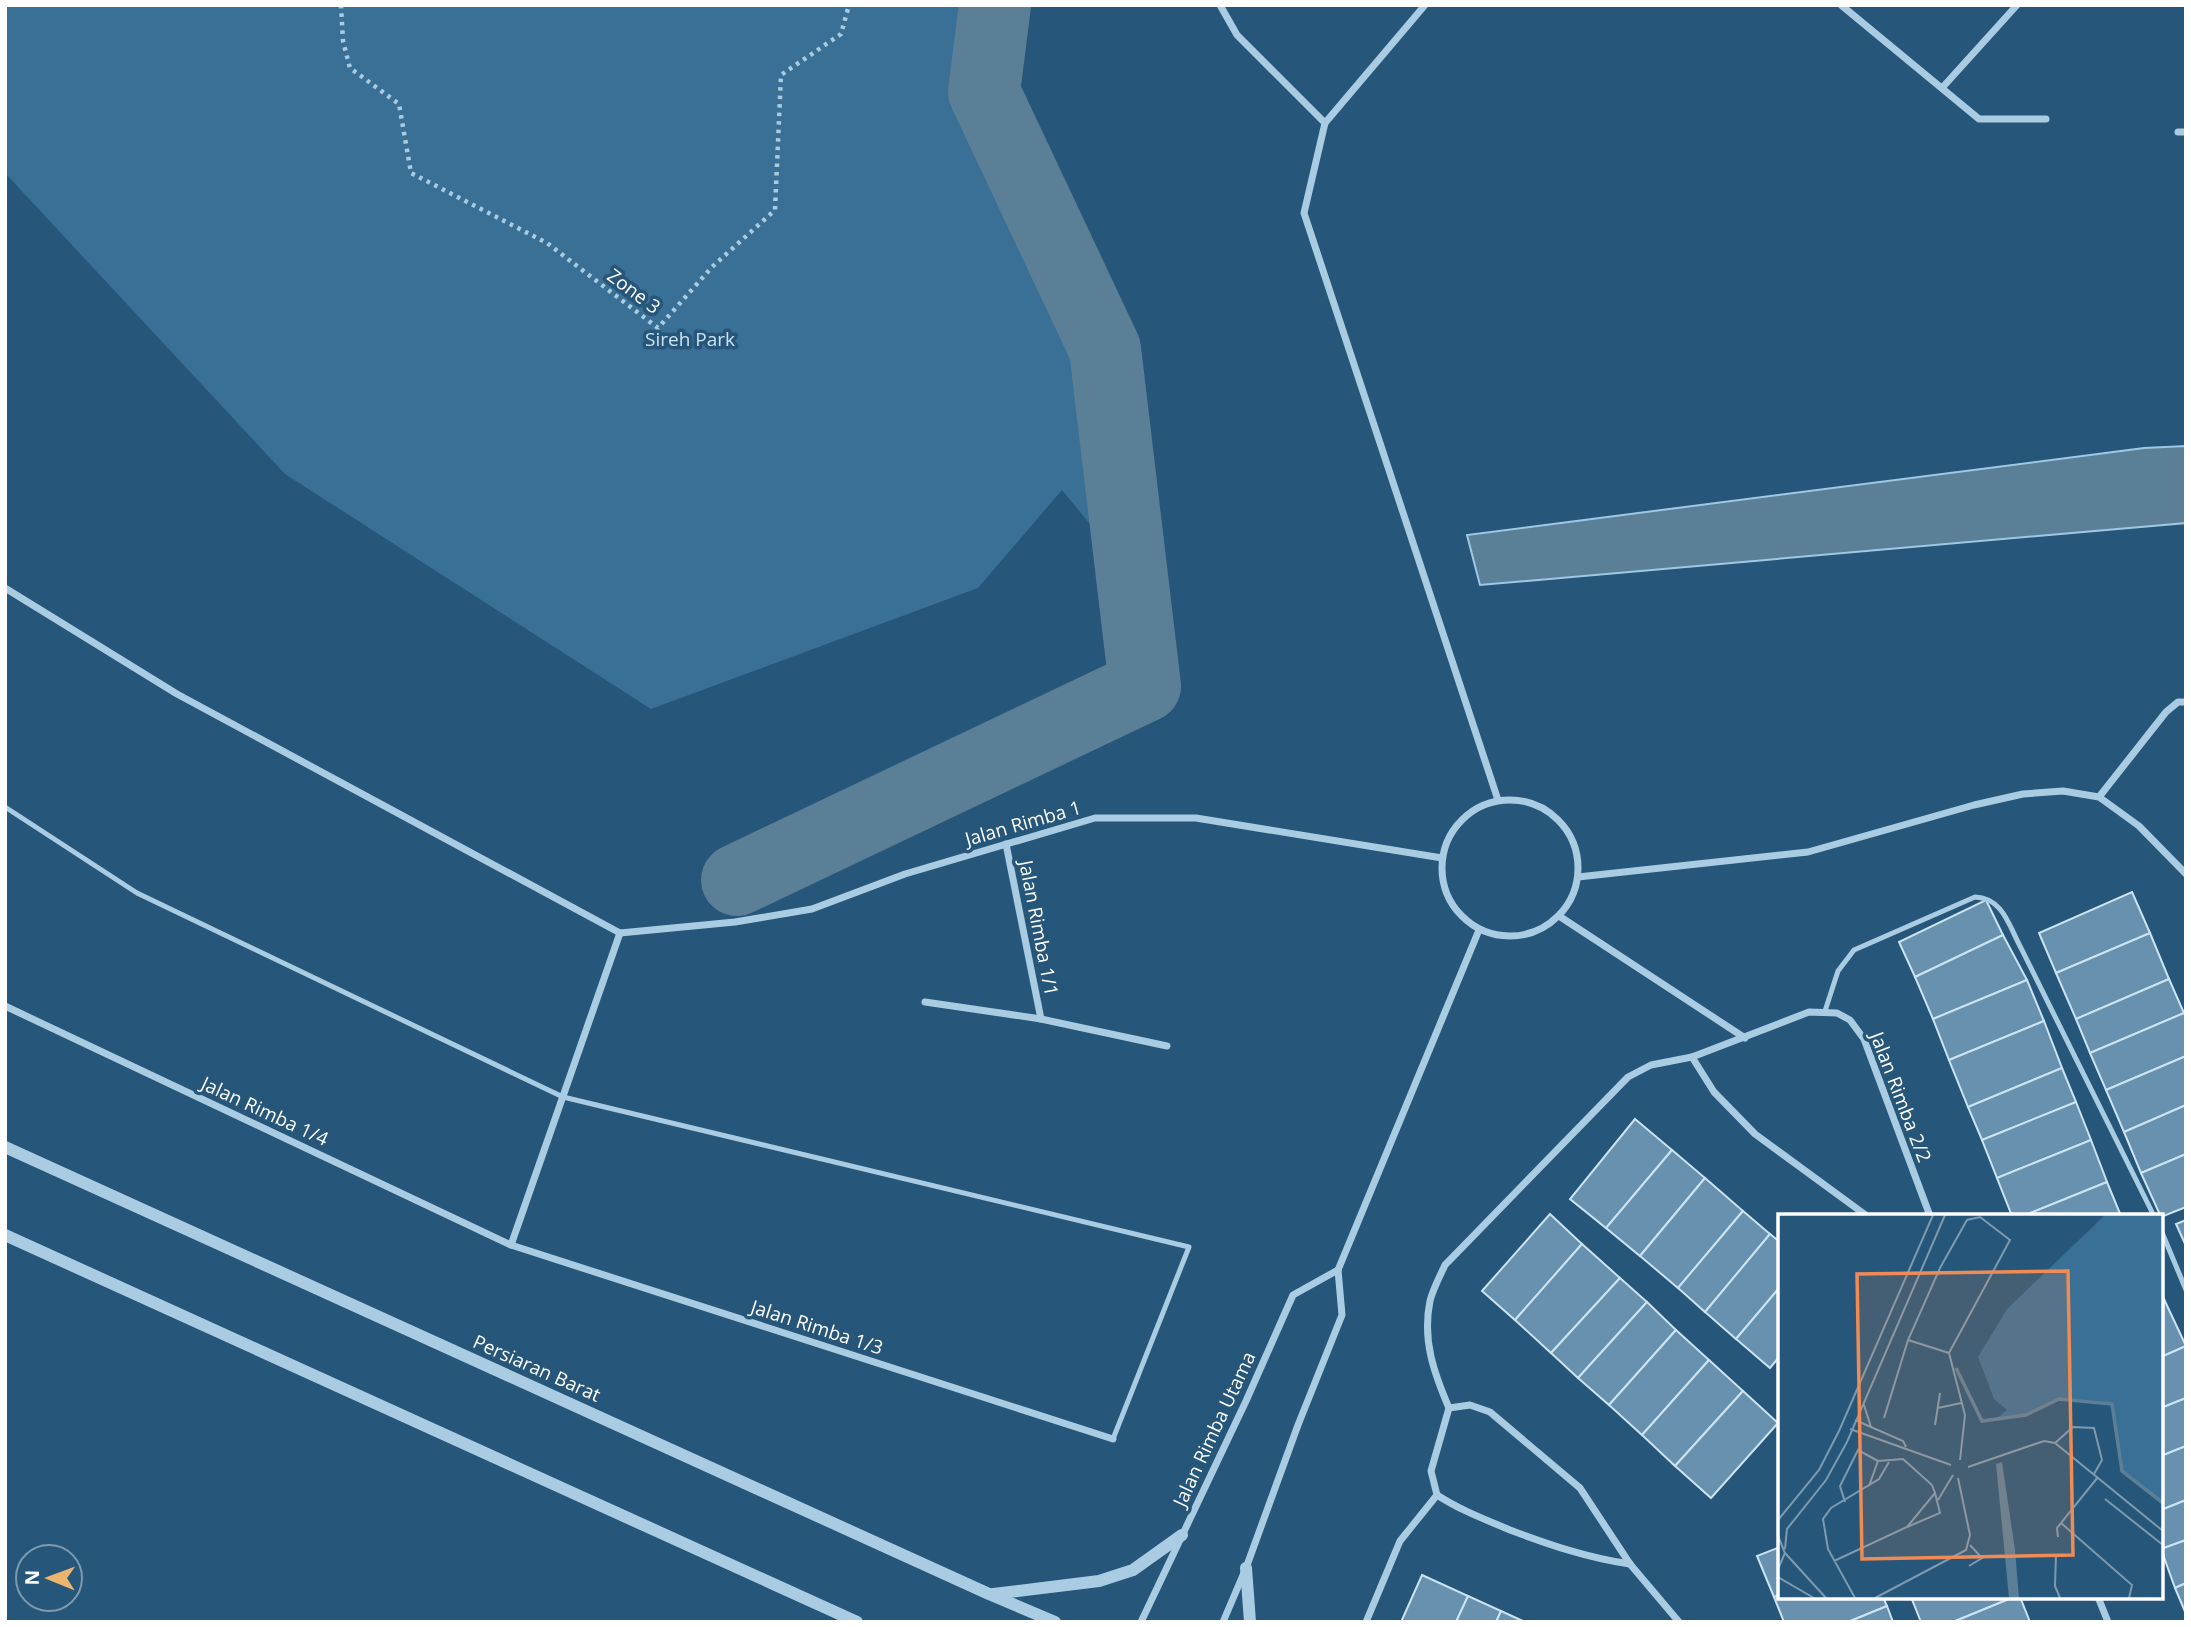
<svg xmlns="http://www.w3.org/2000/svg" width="2191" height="1627" font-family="'Open Sans',sans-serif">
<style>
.green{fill:#3a7096}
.water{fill:#5b7f97;stroke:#9ec8e3;stroke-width:2}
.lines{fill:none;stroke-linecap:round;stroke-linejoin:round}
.river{stroke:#5b7f97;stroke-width:72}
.building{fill:#6791ae;stroke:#cbe3f3;stroke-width:2}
.path{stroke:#a9cce3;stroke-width:4.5;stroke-dasharray:3.5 5;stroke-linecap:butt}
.service{stroke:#a9cce3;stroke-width:5}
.minor{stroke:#a9cce3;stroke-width:7}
.tertiary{stroke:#a9cce3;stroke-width:12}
.labels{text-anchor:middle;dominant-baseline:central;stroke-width:7;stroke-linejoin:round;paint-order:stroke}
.street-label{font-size:19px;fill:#fff;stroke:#265679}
.park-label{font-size:19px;fill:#cbe3f3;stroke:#265679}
.inset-river{fill:none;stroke:#5b7f97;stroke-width:3.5}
.inset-road{fill:none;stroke:#7d9aaf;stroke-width:2}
.view{fill:#ef8b55;fill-opacity:0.15;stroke:#ef8b55;stroke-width:3.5}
.inset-edge{fill:none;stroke:#fff;stroke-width:3.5}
</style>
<rect width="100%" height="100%" fill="#265679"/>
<path class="green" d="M5 5H995L984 92 1105 349 1131 574 1062 490 978 588 651 709 285 474 5 173Z"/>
<path class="water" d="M2186 446V523L1480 585 1467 535 2144 448Z"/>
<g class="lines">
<path class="river" d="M737 880 1145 686 1105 349 984 92 995 5"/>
</g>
<g class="building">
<path d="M2132 892 2150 933 2056 973 2039 933Z"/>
<path d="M1986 900 2003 935 1915 977 1899 942Z"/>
<path d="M2150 933 2169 979 2076 1019 2056 973Z"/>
<path d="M2003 935 2027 980 1933 1019 1915 977Z"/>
<path d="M2169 979 2184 1013 2090 1053 2076 1019Z"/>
<path d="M2027 980 2044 1021 1949 1060 1933 1019Z"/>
<path d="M2184 1013 2186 1018V1056L2106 1090 2090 1053Z"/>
<path d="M2044 1021 2062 1068 1968 1107 1949 1060Z"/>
<path d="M2186 1056V1105L2124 1132 2106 1090Z"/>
<path d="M2062 1068 2076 1102 1982 1140 1968 1107Z"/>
<path d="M2076 1102 2091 1140 1997 1178 1982 1140Z"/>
<path d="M2186 1105V1154L2141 1173 2124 1132Z"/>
<path d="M1635 1119 1672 1150 1606 1228 1570 1199Z"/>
<path d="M2091 1140 2107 1182 2023 1216H2012L1997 1178Z"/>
<path d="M1672 1150 1705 1178 1640 1256 1606 1228Z"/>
<path d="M2186 1154V1207L2161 1217 2141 1173Z"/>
<path d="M1705 1178 1743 1211 1678 1288 1640 1256Z"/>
<path d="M2107 1182 2121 1216H2023Z"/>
<path d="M1743 1211 1770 1234 1705 1312 1678 1288Z"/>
<path d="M1550 1214 1582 1244 1515 1320 1482 1291Z"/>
<path d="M2186 1220V1246L2176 1224Z"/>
<path d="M1770 1234 1780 1242V1287L1736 1339 1705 1312Z"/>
<path d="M1582 1244 1620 1278 1551 1353 1515 1320Z"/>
<path d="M1620 1278 1647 1302 1578 1378 1551 1353Z"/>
<path d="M1780 1287V1356L1770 1368 1736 1339Z"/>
<path d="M2163 1297 2186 1346 2161 1357V1298Z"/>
<path d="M1647 1302 1676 1330 1609 1405 1578 1378Z"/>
<path d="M1676 1330 1709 1360 1642 1435 1609 1405Z"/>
<path d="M2186 1346V1398L2161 1408V1357Z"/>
<path d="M1709 1360 1743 1391 1675 1466 1642 1435Z"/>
<path d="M1743 1391 1778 1423 1711 1498 1675 1466Z"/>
<path d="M2186 1398V1446L2161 1456V1408Z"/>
<path d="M2186 1446V1500L2161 1510V1456Z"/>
<path d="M2186 1500V1540L2161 1549V1510Z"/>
<path d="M2186 1540V1583L2175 1588 2161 1549Z"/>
<path d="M1780 1547V1595L1774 1597 1757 1556Z"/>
<path d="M1422 1575 1468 1596 1456 1622H1401Z"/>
<path d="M2186 1583V1614L2175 1588Z"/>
<path d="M1780 1595V1597H1883L1887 1606 1848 1622H1784L1774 1597Z"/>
<path d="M1468 1596 1501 1611 1496 1622H1456Z"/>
<path d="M1911 1597H2014L1953 1622H1921Z"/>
<path d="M2014 1597H2020L2030 1622H1953Z"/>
<path d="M1887 1606 1893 1622H1848Z"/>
<path d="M1501 1611 1525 1622H1496Z"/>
</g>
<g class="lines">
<path class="path" d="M341 5 343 41 350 68 399 104 411 173 547 243 658 328 712 267 775 210 781 75 841 34 849 5"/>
<g class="service">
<path d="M5 807 137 893 563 1097 1189 1247 1113 1439"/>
<path d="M1825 1011 1838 971 1854 950 1975 897C2003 898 2009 926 2021 948L2154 1216"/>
<path d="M2161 1230 2186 1290"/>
</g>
<g class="minor">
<path d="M1220 5 1237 35 1325 123"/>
<path d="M1425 5 1325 123 1304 213 1498 800"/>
<path d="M1841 5 1979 119H2046"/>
<path d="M1942 88 2017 5"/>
<path d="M2178 132H2186"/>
<path d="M5 588 177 694 620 933"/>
<path d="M2099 797 2166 712 2178 702H2186"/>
<circle cx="1510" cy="868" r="68"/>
<path d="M1006 844 1041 1019"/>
<path d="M1578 877 1808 852 1974 805 2023 794 2063 791 2099 797 2139 826 2186 874"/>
<path d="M1559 916 1745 1038"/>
<path d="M620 933 735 922 812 909 905 874 1095 818H1196L1442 858"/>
<path d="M925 1002 1041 1019 1167 1046"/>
<path d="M5 1006 511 1245 1113 1439"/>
<path d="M1867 1216 1755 1134 1714 1092 1692 1057 1809 1012 1837 1013 1850 1020 1864 1039 1930 1216"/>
<path d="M511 1245 620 933"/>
<path d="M1449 1408C1434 1373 1422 1340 1430 1301 1433 1289 1440 1276 1445 1265L1628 1077 1651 1065 1692 1057"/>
<path d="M1449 1408 1470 1405 1490 1412 1580 1488 1630 1564 1679 1622"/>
<path d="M1449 1408 1431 1471 1437 1495C1460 1510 1484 1519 1510 1530 1550 1545 1588 1558 1630 1564"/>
<path d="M2098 1597 2108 1622"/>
<path d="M1141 1622 1246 1401 1293 1295 1338 1270"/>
<path d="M1223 1622 1246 1568 1298 1425 1342 1315 1338 1270 1479 930"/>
<path d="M1366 1622 1400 1541 1437 1495"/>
</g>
<g class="tertiary">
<path d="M5 1147 989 1594 1055 1622"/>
<path d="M5 1235 857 1622"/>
<path d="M1246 1568 1250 1622"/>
<path d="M993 1594 1099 1581 1133 1570 1182 1535"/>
</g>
</g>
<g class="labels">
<g class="street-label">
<text transform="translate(634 291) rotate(37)">Zone 3</text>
<text transform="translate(1023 823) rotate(-16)">Jalan Rimba 1</text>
<text transform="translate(1039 928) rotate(79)">Jalan Rimba 1/1</text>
<text transform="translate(1901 1097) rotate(69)">Jalan Rimba 2/2</text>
<text transform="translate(265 1111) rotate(25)">Jalan Rimba 1/4</text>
<text transform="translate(817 1327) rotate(18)">Jalan Rimba 1/3</text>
<text transform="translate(537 1368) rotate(24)">Persiaran Barat</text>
<text transform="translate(1214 1429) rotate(-65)">Jalan Rimba Utama</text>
</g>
<g class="park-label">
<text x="690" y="339">Sireh Park</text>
</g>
</g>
<g transform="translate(1778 1214)">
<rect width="385" height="385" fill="#265679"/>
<path d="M327 1H385V289L344 257 334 190 281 185 248 201 218 205 229 196 216 185 200 143 229 95Z" fill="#3a7096"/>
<path d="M224 248 237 336 241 384H231L218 250Z" fill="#5b7f97"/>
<path class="inset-river" d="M178 154 204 207 248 201 281 185 334 190 344 257 385 289"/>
<path class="inset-road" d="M130 126 171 139M171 139 187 201 182 246M86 191 93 213M160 194 183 189M106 204 130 126 162 54 189 6 202 3 232 26 171 139M77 206 125 227 128 233M157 211 162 179M72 215 173 251M277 229 295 213 316 214 324 246 316 260M190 253 266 227 277 229 385 317M91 272 100 247 125 245 154 271 157 279M327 285 385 331M160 286 175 261M67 288 62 272 80 236 100 247M0 306 41 256 61 217 155 1M283 309 354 371 351 384M0 322 7 339 0 355M280 323 279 314 320 263M7 335 9 315 48 266 69 228 167 1M7 339 48 384M278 340 277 372 282 384M56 347 129 313 157 279 162 299 129 313M191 352 204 344 192 331M0 363 36 384M77 384 50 335 45 305 53 294 101 265 111 248M97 384 188 336 192 321 180 264"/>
<path class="view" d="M290 57 295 341 84 345 79 60Z"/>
<rect width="385" height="385" class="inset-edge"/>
</g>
<rect width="2191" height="1627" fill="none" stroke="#ffffff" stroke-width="14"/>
<g transform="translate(49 1578) rotate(271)"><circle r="33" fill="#265679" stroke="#7d9aaf" stroke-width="2"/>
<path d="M0-5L12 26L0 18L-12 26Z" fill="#ebb56f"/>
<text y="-10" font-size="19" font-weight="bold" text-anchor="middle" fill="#ffffff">N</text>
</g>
</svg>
